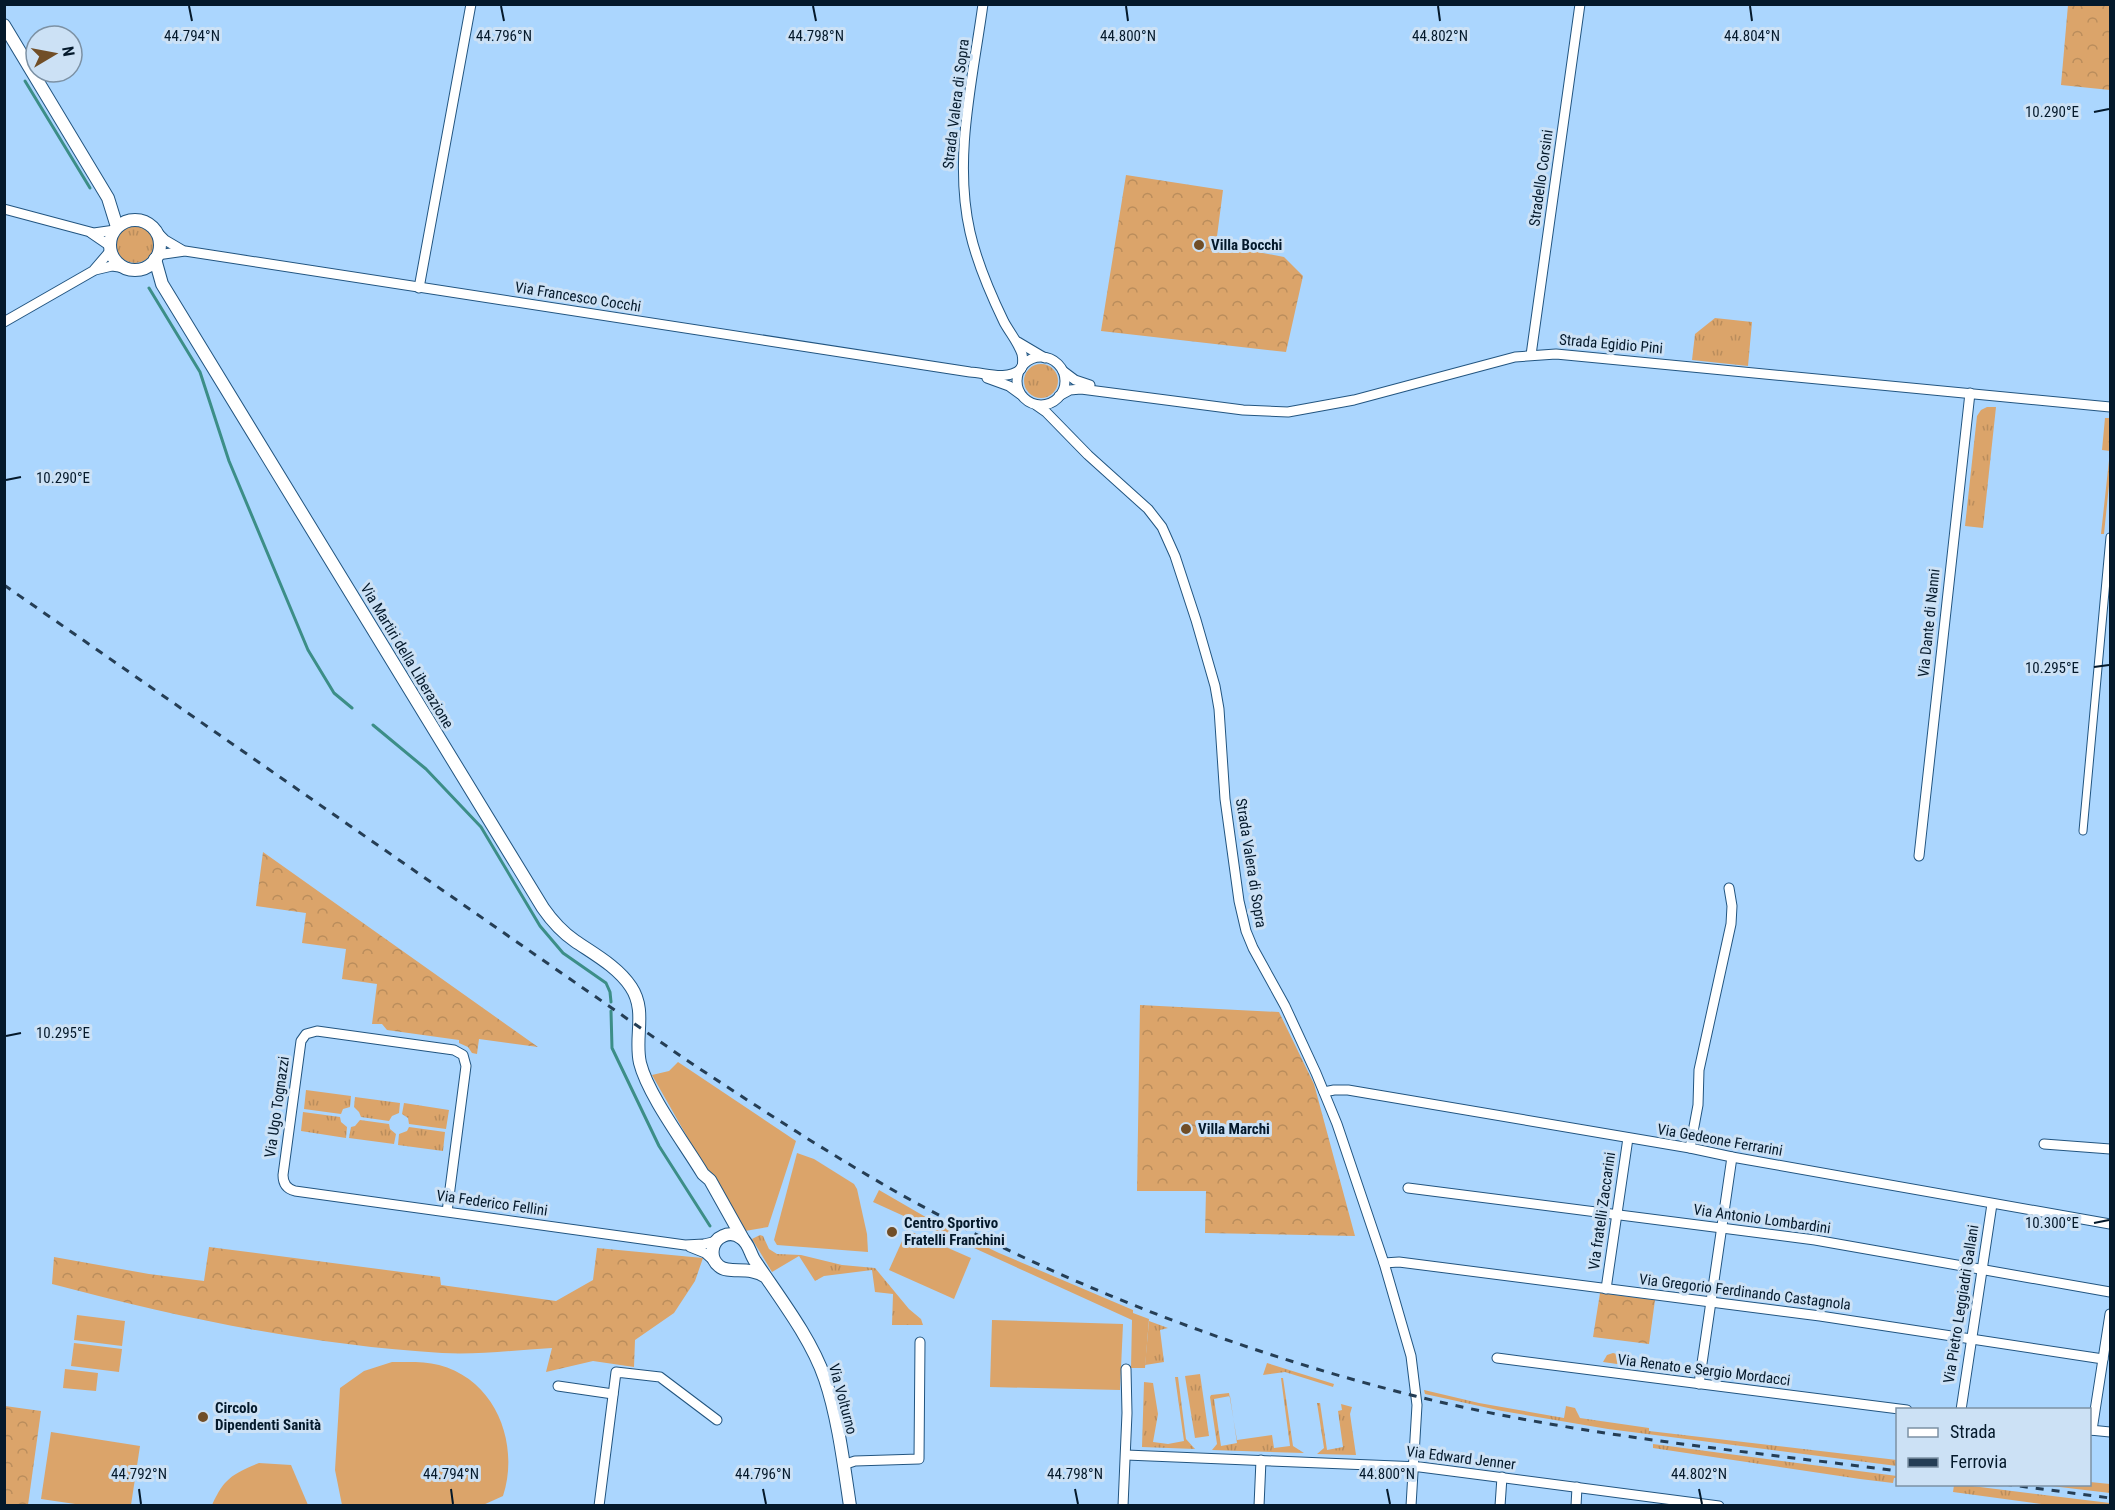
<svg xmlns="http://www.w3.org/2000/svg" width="2115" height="1510" font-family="'Roboto Condensed',sans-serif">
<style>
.grass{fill:url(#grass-tufts);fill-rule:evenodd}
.forest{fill:url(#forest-crowns)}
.garden{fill:#dba46a}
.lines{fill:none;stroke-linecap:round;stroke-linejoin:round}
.stream{stroke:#3c8e87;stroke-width:3}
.pedestrian-casing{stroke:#225580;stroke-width:9}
.minor-casing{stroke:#225580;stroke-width:11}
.tertiary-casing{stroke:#225580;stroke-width:14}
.pedestrian{stroke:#fff;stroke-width:7}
.minor{stroke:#fff;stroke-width:9}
.tertiary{stroke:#fff;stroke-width:12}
.rail{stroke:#253e55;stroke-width:3;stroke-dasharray:8 8;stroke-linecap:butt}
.ticks{fill:none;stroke:#04192b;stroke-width:2}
.poi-dot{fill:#714e27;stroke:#cce1f5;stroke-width:2}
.labels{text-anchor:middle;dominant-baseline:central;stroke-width:6;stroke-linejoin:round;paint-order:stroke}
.street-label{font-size:15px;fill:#04192b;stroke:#cce1f5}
.poi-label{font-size:15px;font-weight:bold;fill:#04192b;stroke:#cce1f5;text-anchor:start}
.ticks-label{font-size:15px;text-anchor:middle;fill:#04192b;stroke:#cce1f5;stroke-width:6;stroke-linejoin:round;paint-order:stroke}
</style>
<defs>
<pattern id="grass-tufts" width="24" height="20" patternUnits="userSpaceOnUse" patternTransform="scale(1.5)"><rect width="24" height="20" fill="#dba46a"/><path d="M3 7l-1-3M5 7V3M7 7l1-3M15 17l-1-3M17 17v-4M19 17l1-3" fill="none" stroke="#ba8d5c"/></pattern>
<pattern id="forest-crowns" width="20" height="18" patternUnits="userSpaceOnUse" patternTransform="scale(1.5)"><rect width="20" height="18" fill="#dba46a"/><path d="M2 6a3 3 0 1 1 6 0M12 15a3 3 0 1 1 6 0" fill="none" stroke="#ba8d5c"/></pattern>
</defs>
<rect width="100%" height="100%" fill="#abd6fe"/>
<g class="grass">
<circle cx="135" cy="244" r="19"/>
<path d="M1715 318 1752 322 1748 366 1692 360 1695 334Z"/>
<circle cx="1041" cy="381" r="17"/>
<path d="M1987 407H1996L1983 528 1965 526 1977 416 1981 410Z"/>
<path d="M2105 418H2110V475L2104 534H2101L2110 451 2102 450Z"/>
<path d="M306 1090 351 1096 350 1107 343 1109 341 1114 304 1109Z"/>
<path d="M355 1097 400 1103 399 1113 392 1116 389 1121 361 1117 359 1112 354 1107Z"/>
<path d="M404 1103 449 1110 446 1129 409 1124 408 1118 402 1114Z"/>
<path d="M303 1112 340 1117 341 1122 347 1127 346 1138 301 1131Z"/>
<path d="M360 1120 389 1124 390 1129 396 1134 394 1144 349 1138 351 1127 355 1126Z"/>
<path d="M409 1127 445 1132 443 1151 398 1145 399 1134 407 1131Z"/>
<path d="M760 1235 763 1236 769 1249 777 1254 801 1255 842 1265 875 1268 909 1309 921 1319 923 1325H892L893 1294 875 1292 872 1270 824 1276 815 1281 799 1256 772 1272 752 1239Z"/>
<path d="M1149 1321 1168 1328 1160 1330 1164 1362 1145 1365Z"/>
<path d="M1613 1353 1629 1357 1631 1366 1603 1362 1607 1355Z"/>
<path d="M1267 1363 1334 1384 1333 1387 1285 1372 1263 1375Z"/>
<path d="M1200 1374 1209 1436 1195 1438 1185 1376Z"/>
<path d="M1175 1377H1178L1186 1439 1195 1449 1142 1447 1144 1382 1153 1383 1158 1414 1153 1442 1168 1444 1184 1441Z"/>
<path d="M1281 1378H1283L1293 1446 1304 1453 1212 1450 1217 1444 1210 1397 1211 1395 1229 1393 1237 1440 1272 1435 1274 1448 1290 1446ZM1230 1396 1237 1443 1221 1446 1214 1399Z"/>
<path d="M1424 1390 1479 1403 1564 1418 1566 1406 1575 1408 1580 1418 1649 1428V1431L1897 1460V1466L1608 1429 1502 1411 1425 1394Z"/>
<path d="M1317 1403H1320L1327 1450 1343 1447 1338 1411 1342 1410 1341 1404 1352 1407 1350 1414 1356 1455 1317 1454 1324 1448Z"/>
<path d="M1653 1444 1897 1476V1478H1894L1893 1483 1860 1479 1653 1448Z"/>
<path d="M2090 1482 2110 1484V1493L2043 1485 2090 1484Z"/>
<path d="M1949 1485H1964L2110 1503V1505H2049L1953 1492 1954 1485Z"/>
</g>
<g class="forest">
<path d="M2068 5H2110V90L2061 85Z"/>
<path d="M1126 175 1223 190 1216 244 1284 257 1303 276 1286 352 1101 331Z"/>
<path d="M263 852 538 1047 479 1039 477 1054 472 1053 468 1047 459 1043V1040L387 1030 382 1024H372L377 984 342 979 346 949 302 943 306 913 256 906Z"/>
<path d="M1140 1005 1279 1012 1314 1084 1355 1236 1205 1233 1206 1191H1137Z"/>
<path d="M209 1247 440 1277 441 1285 556 1301 593 1280 597 1248 703 1258 695 1281 674 1313 635 1340 634 1367 593 1361 546 1372 552 1348C516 1350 478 1355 442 1353 310 1345 180 1318 52 1284L54 1257 149 1274 204 1281Z"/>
<path d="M1600 1293 1655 1300 1649 1344 1593 1337Z"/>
<path d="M5 1406 41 1411 28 1505H5Z"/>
</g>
<g class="garden">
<path d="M678 1062 796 1141 768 1227 745 1231 735 1221 652 1075 669 1071Z"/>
<path d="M797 1153 814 1159 854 1184 857 1189 867 1234 868 1252 777 1245 774 1240Z"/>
<path d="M879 1190 936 1223 999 1253 1133 1310V1313L1149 1319 1145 1368H1131L1132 1320 873 1202Z"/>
<path d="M907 1230 971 1258 954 1299 889 1270Z"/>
<path d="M77 1315 125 1321 122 1346 74 1340Z"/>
<path d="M992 1320 1123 1324 1120 1390 990 1387Z"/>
<path d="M74 1343 122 1349 119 1372 71 1366Z"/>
<path d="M392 1362C407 1362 424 1361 439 1365 496 1380 520 1444 503 1496L483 1505H342L335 1470 340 1388 364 1371Z"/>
<path d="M65 1369 98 1373 96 1391 63 1388Z"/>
<path d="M51 1432 140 1446 131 1505H82L41 1499Z"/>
<path d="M259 1463 291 1465 308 1505H212C224 1478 233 1474 259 1463Z"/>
</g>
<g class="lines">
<g class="stream">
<path d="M25 81 90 188"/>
<path d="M149 288 200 372 229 461 308 650 334 693 352 708"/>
<path d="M373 725 426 769 481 827 540 926 563 953 606 983 610 992 611 1002"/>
<path d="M611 1011 612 1048 659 1146 710 1226"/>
</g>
<g class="pedestrian-casing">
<path id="pedestrian" d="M2083 831 2110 537"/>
</g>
<g class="minor-casing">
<g id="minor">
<path d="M983 4C973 78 953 158 970 232 977 263 990 293 1004 322 1010 333 1018 342 1022 354 1023 359 1023 362 1022 367"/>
<path d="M4 209 94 233 115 230"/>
<path d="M153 228 165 240 182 250"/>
<path d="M91 233 110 246"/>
<path d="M157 255 185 251 970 372C987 373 1006 381 1021 369"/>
<path d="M95 270 112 266 126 268"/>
<path d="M419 288 471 4"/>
<path d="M4 322 93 271 111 250"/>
<path d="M1018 342 1045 358"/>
<path d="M1531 355 1580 4"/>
<circle cx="1041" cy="381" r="24"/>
<path d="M1063 371 1075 380 1090 385"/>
<path d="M987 378 1009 386 1020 394"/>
<path d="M1059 396 1070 390 1081 389 1243 410 1288 412 1354 400 1515 357 1556 354 2110 407"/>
<path d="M1036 405 1046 412 1088 455 1148 509 1162 527 1175 556 1196 620 1215 686 1219 709 1225 799 1239 901 1246 931 1253 948 1285 1006 1316 1073 1337 1124 1384 1263 1411 1356 1417 1405 1411 1506"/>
<path d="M1919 856 1970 393"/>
<path d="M1324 1092 1334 1090H1348L1690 1148 1732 1157 2110 1224"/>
<path d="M2044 1144 2110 1149"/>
<path d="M1690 1148 1698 1105 1699 1070 1731 924 1732 906 1729 888"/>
<path d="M1408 1188 1815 1240 2110 1292"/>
<path d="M447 1212 466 1066 463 1055 454 1050 317 1031 306 1034 301 1041 283 1175C283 1184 287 1189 295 1191L685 1245 704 1244 717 1241"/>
<path d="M690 1247 705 1253 715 1262"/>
<path d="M1384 1263 1399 1262 1820 1316 2103 1359"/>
<path d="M1606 1289 1628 1138"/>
<path d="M1497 1358 1907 1410"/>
<path d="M1699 1384 1732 1157"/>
<path d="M558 1386 613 1394"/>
<path d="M1961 1410 1992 1204"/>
<path d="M2090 1430 2110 1432"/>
<path d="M2092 1430 2110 1314"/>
<path d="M1126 1455 1420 1467 1719 1506"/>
<path d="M843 1465 855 1461 919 1459 920 1342"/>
<path d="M599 1506 616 1372 660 1377 717 1420"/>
<path d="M1123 1506 1127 1413 1126 1369"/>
<path d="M1259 1506 1261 1460"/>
<path d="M1500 1506 1502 1477"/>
<path d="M1576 1506 1577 1487"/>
</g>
</g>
<g class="tertiary-casing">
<g id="tertiary">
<path d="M4 25 108 198 117 227"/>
<circle cx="135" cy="245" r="25"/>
<path d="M155 259 162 284 543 908C552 921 562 932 575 941 594 954 618 967 631 987 647 1011 634 1037 640 1063 648 1095 685 1144 703 1174L710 1180 743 1239"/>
<path d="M766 1277C749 1265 729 1275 719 1266 709 1258 711 1241 723 1236 729 1233 736 1234 741 1238 749 1243 750 1254 755 1261 779 1297 811 1338 825 1379 838 1417 844 1466 850 1506"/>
</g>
</g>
<use href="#pedestrian" class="pedestrian"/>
<use href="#minor" class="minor"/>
<use href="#tertiary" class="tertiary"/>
<g class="rail">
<path d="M4 585 685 1059C756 1106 826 1152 900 1194 1061 1284 1236 1351 1415 1396 1573 1435 1736 1450 1898 1471"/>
<path d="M2004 1484 2110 1498"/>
</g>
</g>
<path class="ticks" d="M189 6 192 21M501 6 504 21M813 6 816 21M1126 6 1128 21M1438 6 1440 21M1750 6 1752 21M2094 112 2109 109M6 480 21 477M2094 667 2109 665M6 1036 21 1033M2094 1223 2109 1220M139 1489 141 1504M451 1489 453 1504M763 1489 766 1504M1075 1489 1078 1504M1387 1489 1390 1504M1699 1489 1702 1504"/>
<g class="poi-dot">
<circle cx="1199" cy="245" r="6"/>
<circle cx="1186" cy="1129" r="6"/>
<circle cx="892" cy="1232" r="6"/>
<circle cx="203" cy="1417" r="6"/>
</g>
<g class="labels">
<g class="street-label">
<text transform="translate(956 104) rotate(-83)">Strada Valera di Sopra</text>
<text transform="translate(1541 178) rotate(-82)">Stradello Corsini</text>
<text transform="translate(578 297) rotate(9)">Via Francesco Cocchi</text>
<text transform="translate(1611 344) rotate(5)">Strada Egidio Pini</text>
<text transform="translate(1929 623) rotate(-84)">Via Dante di Nanni</text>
<text transform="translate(407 656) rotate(59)">Via Martiri della Liberazione</text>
<text transform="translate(1251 863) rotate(81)">Strada Valera di Sopra</text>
<text transform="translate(277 1107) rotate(-82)">Via Ugo Tognazzi</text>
<text transform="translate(1720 1140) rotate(10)">Via Gedeone Ferrarini</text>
<text transform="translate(492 1203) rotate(8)">Via Federico Fellini</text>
<text transform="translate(1602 1211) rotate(-82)">Via fratelli Zaccarini</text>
<text transform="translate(1762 1219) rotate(8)">Via Antonio Lombardini</text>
<text transform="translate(1745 1292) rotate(7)">Via Gregorio Ferdinando Castagnola</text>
<text transform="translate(1961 1304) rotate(-81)">Via Pietro Leggiadri Gallani</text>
<text transform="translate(1704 1370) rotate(7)">Via Renato e Sergio Mordacci</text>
<text transform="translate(843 1399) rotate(75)">Via Volturno</text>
<text transform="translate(1461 1458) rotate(7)">Via Edward Jenner</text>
</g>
<g class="poi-label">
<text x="1211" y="245">Villa Bocchi</text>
<text x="1198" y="1129">Villa Marchi</text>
<text x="904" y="1223">Centro Sportivo<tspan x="904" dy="17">Fratelli Franchini</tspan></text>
<text x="215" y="1408">Circolo<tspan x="215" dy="17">Dipendenti Sanità</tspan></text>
</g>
</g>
<g class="ticks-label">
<text x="192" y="41">44.794°N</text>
<text x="504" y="41">44.796°N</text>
<text x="816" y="41">44.798°N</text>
<text x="1128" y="41">44.800°N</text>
<text x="1752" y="41">44.804°N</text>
<text x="1440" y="41">44.802°N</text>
<text x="2052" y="117">10.290°E</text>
<text x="63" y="483">10.290°E</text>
<text x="2052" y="673">10.295°E</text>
<text x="63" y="1038">10.295°E</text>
<text x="2052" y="1228">10.300°E</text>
<text x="139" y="1479">44.792°N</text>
<text x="451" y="1479">44.794°N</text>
<text x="763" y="1479">44.796°N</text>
<text x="1075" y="1479">44.798°N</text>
<text x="1387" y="1479">44.800°N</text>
<text x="1699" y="1479">44.802°N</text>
</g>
<rect width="2115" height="1510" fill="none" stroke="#04192b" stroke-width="12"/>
<rect x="1896" y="1408" width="195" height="78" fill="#cce1f5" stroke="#7c91a4" stroke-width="1.5"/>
<rect x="1908" y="1428" width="30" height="9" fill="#ffffff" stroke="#7c91a4" stroke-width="1.5"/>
<text x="1950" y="1438" font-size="18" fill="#04192b">Strada</text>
<rect x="1908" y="1458" width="30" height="9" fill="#253e55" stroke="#7c91a4" stroke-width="1.5"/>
<text x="1950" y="1468" font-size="18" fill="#04192b">Ferrovia</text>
<g transform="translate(54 54) rotate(80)"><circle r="28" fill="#cce1f5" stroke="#7c91a4" stroke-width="1.5"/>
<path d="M0-4.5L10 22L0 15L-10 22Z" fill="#714e27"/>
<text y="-9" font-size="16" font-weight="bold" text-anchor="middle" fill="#04192b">N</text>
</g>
</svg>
